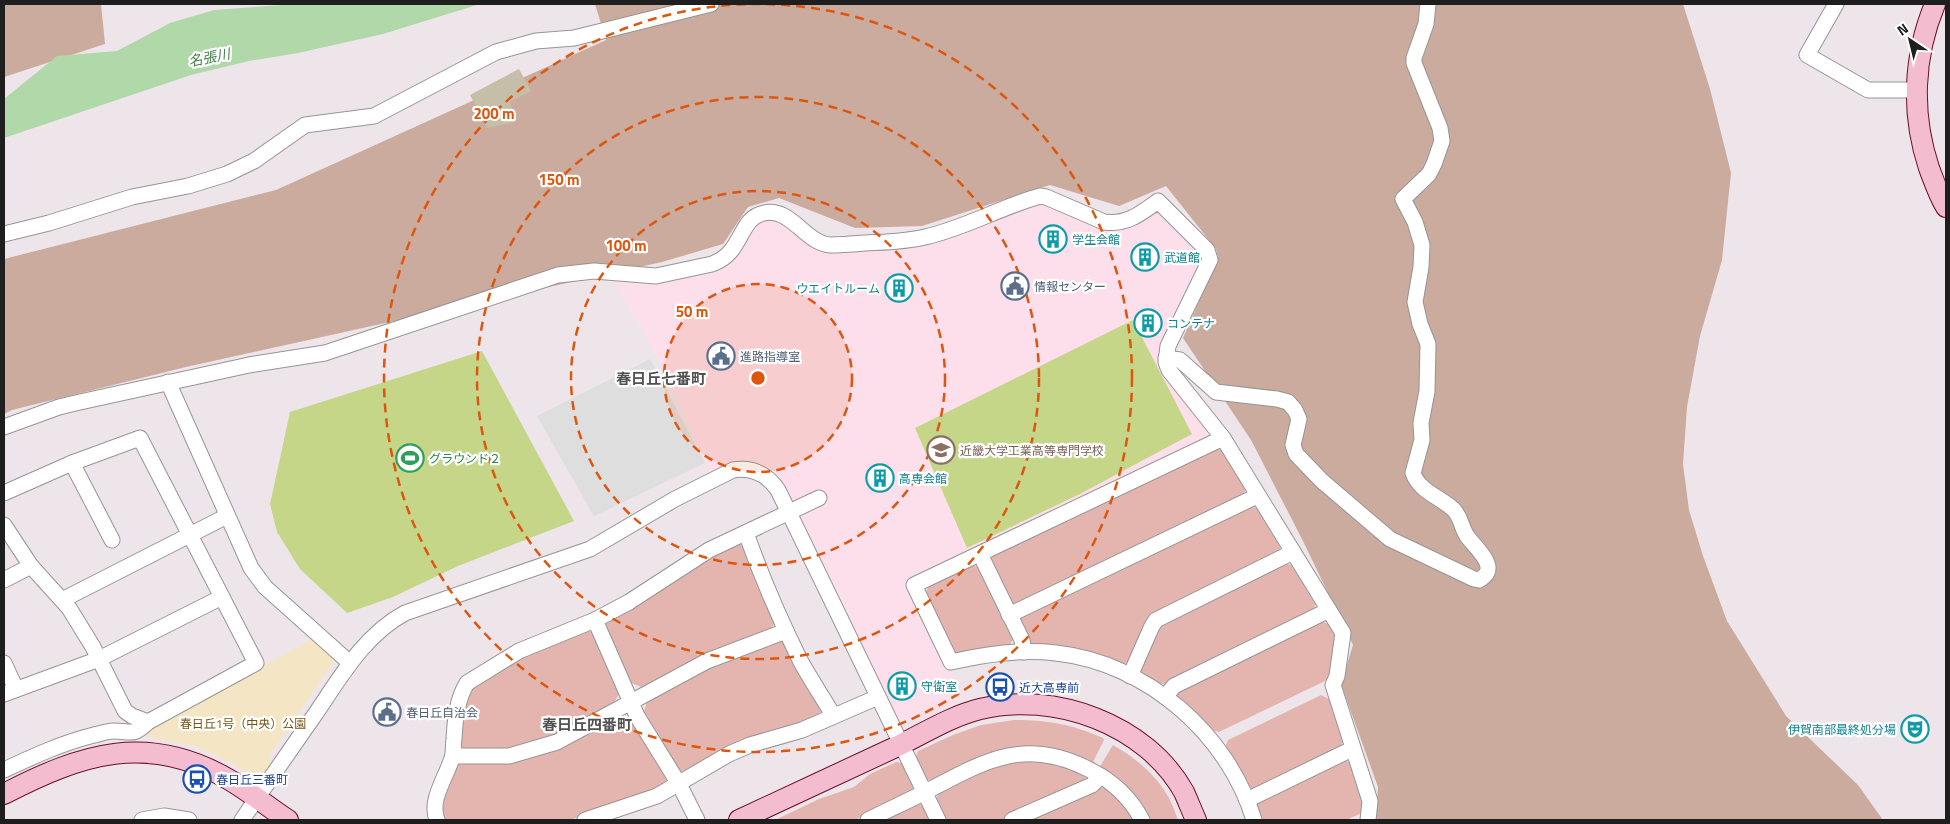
<svg xmlns="http://www.w3.org/2000/svg" width="1950" height="824" font-family="'Titillium Web','Noto Sans JP',sans-serif">
<style>
.education{fill:#fcdfeb}
.grass{fill:#e4b5af}
.forest{fill:#caab9d}
.cemetery{fill:#c5bea8}
.park{fill:#f4e6c5}
.pitch{fill:#c5d689}
.parking{fill:#dedede}
.water{fill:#b0d8a9}
.lines{fill:none;stroke-linecap:round;stroke-linejoin:round}
.street-casing{stroke:#959595;stroke-width:17}
.secondary-casing{stroke:#6b0e28;stroke-width:22}
.street{stroke:#fff;stroke-width:15}
.secondary{stroke:#f4bdcf;stroke-width:20}
.ring{fill:none;stroke:#de560d;stroke-width:2.5;stroke-dasharray:9 6}
.labels{text-anchor:middle;dominant-baseline:central;stroke-width:4.5;stroke-linejoin:round;paint-order:stroke}
.culture-label{font-size:12px;fill:#0d838f;stroke:#fff;text-anchor:start}
.service-label{font-size:12px;fill:#4e5e75;stroke:#fff;text-anchor:start}
.education-label{font-size:12px;fill:#785e54;stroke:#fff;text-anchor:start}
.leisure-label{font-size:12px;fill:#27864d;stroke:#fff;text-anchor:start}
.transit-label{font-size:12px;fill:#164399;stroke:#fff;text-anchor:start}
.park-label{font-size:12px;fill:#735615;stroke:#fff}
.water-label{font-size:14px;font-style:italic;fill:#428049;stroke:#fff}
.quarter-label{font-size:15px;font-weight:bold;fill:#515151;stroke:#fff}
.centre{fill:#de560d;stroke:#fff;stroke-width:2.5}
.ring-label{font-size:15px;text-anchor:middle;font-weight:bold;fill:#de560d;stroke:#fff;stroke-width:4.5;stroke-linejoin:round;paint-order:stroke}
</style>
<rect width="100%" height="100%" fill="#eee5eb"/>
<path class="education" d="M1040 203H1045L1102 228 1116 230 1125 228 1151 213 1161 214 1199 253 1202 262 1160 350 1208 430 1205 439 908 582 963 698 926 719 925 717 913 720 895 718 767 469 752 462 732 464 710 472 674 387 614 281 648 283 717 270 731 262 744 245 754 228 762 221H779L817 247 898 248 928 244Z"/>
<g class="grass">
<path d="M1213 449 1223 450 1246 487 1243 496 1018 605 1009 602 989 563 994 554Z"/>
<path d="M1248 506 1257 508 1281 545 1279 554 1158 611 1128 662 1121 665 1036 646 1028 641 1019 624 1022 615Z"/>
<path d="M740 544 746 549 775 622 771 629 646 686 641 687 629 682 605 624 607 621 711 556 736 545Z"/>
<path d="M1285 564 1293 565 1316 603 1313 611 1165 684 1156 683 1143 677 1140 667 1161 623Z"/>
<path d="M971 565 980 568 1014 638 1009 646 961 655 952 650 925 594 929 586Z"/>
<path d="M1319 621C1322 622 1328 623 1330 625 1341 635 1333 671 1325 681L1219 732 1209 730 1177 699 1179 688Z"/>
<path d="M586 630 594 633 619 693C614 717 530 747 505 750 492 751 477 750 463 750 457 741 460 729 462 720 463 711 464 701 467 693 476 670 561 640 586 630Z"/>
<path d="M775 640 784 641 822 709 819 715 680 772 643 714 648 699 697 672Z"/>
<path d="M1321 695 1329 699 1343 740 1340 748 1255 789 1247 786 1224 750 1228 740Z"/>
<path d="M620 717 631 719 667 778 665 784 656 790 570 820H444L440 808 454 767 459 764Z"/>
<path d="M1014 720C1048 720 1071 724 1103 738L1104 740 1092 764 1012 749 982 756 933 781 927 779 916 756 918 751 953 735 981 725Z"/>
<path d="M1113 745C1136 758 1157 776 1169 798 1173 805 1175 813 1178 820H1149L1099 768Z"/>
<path d="M1040 759 1085 773V782L1001 820H945L935 800C941 789 949 786 959 781 990 764 1006 762 1040 759Z"/>
<path d="M1342 759 1350 763 1364 802 1362 813 1346 820H1260L1256 808 1259 801Z"/>
<path d="M896 762 902 763 913 787 911 793 855 820H775L819 799 854 787 870 774Z"/>
<path d="M1101 788 1111 789 1136 820H1025Z"/>
<path d="M916 802 924 805 931 820H881Z"/>
</g>
<g class="forest">
<path d="M4 4H101L105 44 4 77Z"/>
<path d="M595 4H1683L1710 89 1731 173 1722 260 1700 336 1687 407 1683 464 1689 510 1703 556 1727 621 1786 716 1858 785 1883 820H1376L1378 787 1341 684 1353 645 1303 541 1251 440 1183 338 1218 258 1216 249 1166 186 1119 206 1050 185 922 226 855 228 779 198 748 207 723 244 662 262 186 367 12 410 4 414V259L276 190 606 40Z"/>
</g>
<path class="cemetery" d="M519 69 531 91 510 102 515 122 487 128 470 95Z"/>
<path class="park" d="M315 637 337 657 268 758 274 763 265 775H250L228 761 195 746 147 737 149 730Z"/>
<g class="pitch">
<path d="M1133 320 1192 434 1080 494 967 548 915 428Z"/>
<path d="M482 351 574 521 458 566 393 597 347 613 300 569 277 532 270 504 290 412Z"/>
</g>
<path class="parking" d="M650 359 705 463 594 516 537 416Z"/>
<path class="water" d="M297 4H480L383 34 298 53 249 61 191 75 4 138V99L57 56 117 51 170 23 214 10Z"/>
<g class="lines">
<g class="street-casing">
<g id="street">
<path d="M1836 4 1807 55 1868 90H1916"/>
<path d="M4 234 49 223 132 197 188 186 227 174 254 161 305 125 374 116 496 52 536 41 574 38 711 4"/>
<path d="M1166 358 1180 360 1216 392 1277 399 1288 402 1295 410 1299 419 1293 445 1296 454 1322 481 1390 539 1474 579 1479 580C1502 568 1475 548 1467 536 1461 527 1461 516 1453 509 1440 497 1419 491 1413 473L1422 440 1421 423 1427 391 1428 344 1420 324 1415 302 1421 267 1422 245 1415 222 1403 199 1429 174 1434 164 1442 141 1440 128 1414 63V58L1426 24 1428 4"/>
<path d="M168 382 251 568 265 587 350 663"/>
<path d="M4 427 59 407 80 402 249 365 325 353 558 275 594 271 656 276 712 264C744 253 738 218 764 213 791 207 805 243 830 245 841 245 853 244 865 243 885 242 905 242 925 237 965 228 1001 207 1040 196L1046 197 1104 222C1127 225 1140 214 1158 201L1207 250 1210 260 1168 346 1166 362 1169 370 1223 438 1343 633 1337 676 1333 685 1370 801 1368 820"/>
<path d="M1223 438 914 585 951 662C987 654 1020 649 1056 653 1147 663 1228 734 1254 820"/>
<path d="M72 463 112 540"/>
<path d="M4 493 72 463 140 438 256 663 148 722C132 737 132 731 113 731 107 731 100 734 94 735 62 743 34 756 4 770"/>
<path d="M4 525 31 566 69 608 93 647 125 711 132 716 148 722"/>
<path d="M746 533C762 578 780 620 801 662 811 680 823 698 833 715"/>
<path d="M980 554 1022 640 1024 652"/>
<path d="M4 580 31 566"/>
<path d="M62 600 227 516"/>
<path d="M1009 615 1257 496"/>
<path d="M595 620 637 716 679 784 697 820"/>
<path d="M4 663 16 689"/>
<path d="M1130 676 1152 626 1156 620 1293 552"/>
<path d="M4 694 99 659 222 597"/>
<path d="M1165 697 1174 686 1329 610"/>
<path d="M453 756H509L557 742 707 661 786 631"/>
<path d="M1247 800 1352 749"/>
<path d="M142 820 164 816 189 820"/>
<path d="M242 820C266 785 290 750 314 716 340 678 364 635 405 613L590 549 675 499 733 470C752 467 767 474 778 490L938 820"/>
<path d="M437 820C429 800 446 778 452 758 454 752 453 745 454 739 455 720 457 699 467 683L519 651 595 620 629 602 709 550 819 498"/>
<path d="M585 820 657 796 729 754 750 745 802 730 878 697"/>
<path d="M868 820C890 809 912 799 933 788 988 759 1027 738 1088 769 1111 780 1130 797 1142 820"/>
<path d="M1012 820 1092 785 1101 776"/>
</g>
</g>
<g class="secondary-casing">
<g id="secondary">
<path d="M1935 4C1913 57 1911 114 1929 168 1934 181 1939 196 1946 207"/>
<path d="M4 794C81 754 147 732 228 779 249 791 268 807 288 820"/>
<path d="M739 820C793 795 846 770 900 745 926 732 952 716 980 709 1054 691 1146 724 1184 792 1188 801 1192 811 1196 820"/>
</g>
</g>
<use href="#street" class="street"/>
<use href="#secondary" class="secondary"/>
</g>
<circle cx="758" cy="378" r="94" fill="#de560d" fill-opacity=".12"/>
<g class="ring">
<circle cx="758" cy="378" r="94"/>
<circle cx="758" cy="378" r="187"/>
<circle cx="758" cy="378" r="281"/>
<circle cx="758" cy="378" r="374"/>
</g>
<defs>
<g id="building-ring" transform="scale(1.4375)"><circle r="9.5" fill="#fff" stroke="#0f9aa8" stroke-width="1.5"/><path d="M-4-6H4V6H1V3H-1V6H-4ZM-2.5-4.3h1.7v1.8h-1.7ZM.8-4.3h1.7v1.8H.8ZM-2.5-1h1.7V.8h-1.7ZM.8-1h1.7V.8H.8Z" fill="#0f9aa8"/></g>
<g id="civic-ring" transform="scale(1.4375)"><circle r="9.5" fill="#fff" stroke="#5c6f8a" stroke-width="1.5"/><path d="M-.6-6.5H3V-4.5H.6V-3L4-1V1h2V6H-6V1h2V-1L-.6-3ZM-1.2 2.5V6h2.4V2.5Z" fill="#5c6f8a"/></g>
<g id="university-ring" transform="scale(1.4375)"><circle r="9.5" fill="#fff" stroke="#8d6e63" stroke-width="1.5"/><path d="M0-5L7-2L0 1L-7-2ZM-4 1L0 2.5L4 1V4Q0 6-4 4Z" fill="#8d6e63"/></g>
<g id="stadium-ring" transform="scale(1.4375)"><circle r="9.5" fill="#fff" stroke="#2e9e5b" stroke-width="1.5"/><path d="M0-5a6.5 5 0 1 0 0 10a6.5 5 0 1 0 0-10ZM-3.5-1.8h7v3.6h-7Z" fill="#2e9e5b"/></g>
<g id="bus-ring" transform="scale(1.4375)"><circle r="9.5" fill="#fff" stroke="#1a4fb4" stroke-width="1.5"/><path d="M-5-6H5V4H4V6H2V4H-2V6H-4V4H-5ZM-3.5-4V0h7V-4ZM-3.5 1.2v1.5H-2V1.2ZM2 1.2v1.5H3.5V1.2Z" fill="#1a4fb4"/></g>
<g id="theatre-ring" transform="scale(1.4375)"><circle r="9.5" fill="#fff" stroke="#0f9aa8" stroke-width="1.5"/><path d="M-5-5.5Q0-4 5-5.5V0Q5 5 0 6Q-5 5-5 0ZM-3.3-2.5H-1v1.5H-3.3ZM1-2.5H3.3v1.5H1ZM-2.8 1Q0 5.5 2.8 1Z" fill="#0f9aa8"/></g>
</defs>
<g fill-rule="evenodd">
<use href="#building-ring" x="1053" y="239"/>
<use href="#building-ring" x="1145" y="257"/>
<use href="#civic-ring" x="1015" y="286"/>
<use href="#building-ring" x="899" y="288"/>
<use href="#building-ring" x="1148" y="323"/>
<use href="#civic-ring" x="721" y="356"/>
<use href="#university-ring" x="941" y="450"/>
<use href="#stadium-ring" x="410" y="458"/>
<use href="#building-ring" x="880" y="478"/>
<use href="#building-ring" x="902" y="686"/>
<use href="#bus-ring" x="1000" y="687"/>
<use href="#civic-ring" x="387" y="712"/>
<use href="#theatre-ring" x="1915" y="729"/>
<use href="#bus-ring" x="197" y="779"/>
</g>
<g class="labels">
<g class="culture-label">
<text x="1072" y="239">学生会館</text>
<text x="1164" y="257">武道館</text>
<text x="880" y="288" text-anchor="end">ウエイトルーム</text>
<text x="1167" y="323">コンテナ</text>
<text x="899" y="478">高専会館</text>
<text x="921" y="686">守衛室</text>
<text x="1896" y="729" text-anchor="end">伊賀南部最終処分場</text>
</g>
<g class="service-label">
<text x="1034" y="286">情報センター</text>
<text x="740" y="356">進路指導室</text>
<text x="406" y="712">春日丘自治会</text>
</g>
<g class="education-label">
<text x="960" y="450">近畿大学工業高等専門学校</text>
</g>
<g class="leisure-label">
<text x="429" y="458">グラウンド２</text>
</g>
<g class="transit-label">
<text x="1019" y="687">近大高専前</text>
<text x="216" y="779">春日丘三番町</text>
</g>
<g class="park-label">
<text x="243" y="723">春日丘1号（中央）公園</text>
</g>
<g class="water-label">
<text transform="translate(209 57) rotate(-11)">名張川</text>
</g>
<g class="quarter-label">
<text x="661" y="378">春日丘七番町</text>
<text x="587" y="724">春日丘四番町</text>
</g>
</g>
<circle cx="758" cy="378" r="8" class="centre"/>
<g class="ring-label">
<text x="494" y="119">200 m</text>
<text x="559" y="185">150 m</text>
<text x="626" y="251">100 m</text>
<text x="692" y="317">50 m</text>
</g>
<rect width="1950" height="824" fill="none" stroke="#1e1e1e" stroke-width="10"/>
<g transform="translate(1910 40) rotate(325)" stroke="#ffffff" stroke-width="4" paint-order="stroke">
<path d="M0-4L9 19L0 12L-9 19Z" fill="#1e1e1e"/>
<text y="-8" font-size="14" font-weight="bold" text-anchor="middle" fill="#1e1e1e">N</text>
</g>
</svg>
